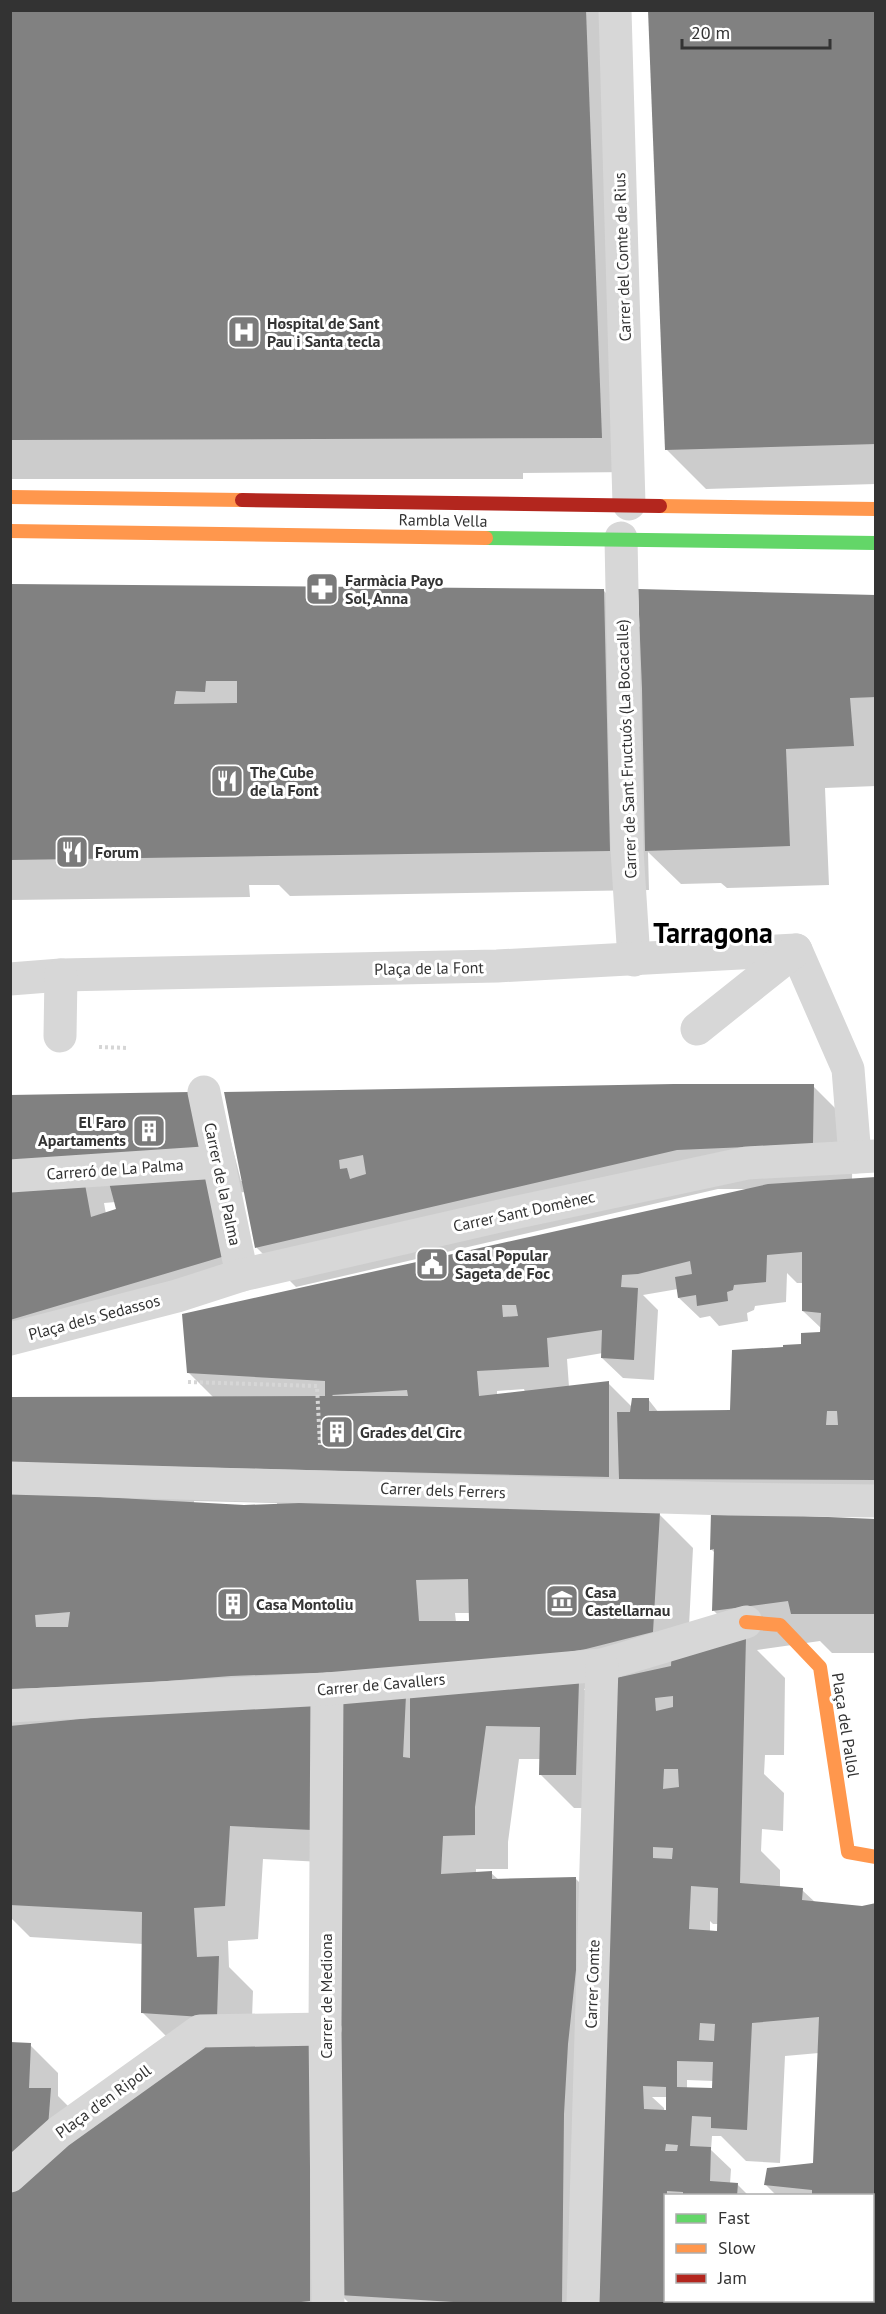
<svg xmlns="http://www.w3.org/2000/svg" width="886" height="2314" font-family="'PT Sans',sans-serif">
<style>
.shadow{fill:#0003;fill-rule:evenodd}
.building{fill:#818181;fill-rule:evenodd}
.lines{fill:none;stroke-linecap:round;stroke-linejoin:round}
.path{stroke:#d6d6d6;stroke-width:4;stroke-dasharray:3 3;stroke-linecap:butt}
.street{stroke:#d7d7d7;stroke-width:33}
.fast{stroke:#63d668;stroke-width:14}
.slow{stroke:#ff974d;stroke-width:14}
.jam{stroke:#b3261e;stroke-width:14}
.labels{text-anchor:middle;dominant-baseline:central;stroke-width:6;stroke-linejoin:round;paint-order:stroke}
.street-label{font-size:16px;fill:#333;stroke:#fff}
.poi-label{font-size:16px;font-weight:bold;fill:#333;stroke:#fff;text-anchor:start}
.town-label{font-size:28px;font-weight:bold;fill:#000;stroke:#fff}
</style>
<rect width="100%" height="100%" fill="#fff"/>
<g class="shadow">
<path d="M10 10H618L635 472 523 473V479H10Z"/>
<path d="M876 10V484L706 489 666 449Z"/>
<path d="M10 585 603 590 641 628 876 595V786L825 788 829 885 727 888 721 883 681 884 648 852 649 890 290 896 279 885H249L250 897 10 900Z"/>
<path d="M813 1086 853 1126 852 1180 876 1178V1490L672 1500 659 1514 693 1548 688 1646 742 1639 714 1611 716 1554 711 1549 876 1519V1653H832L820 1641 757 1650 785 1678 784 1755H765L764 1774 784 1793 783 1831 762 1829 761 1851 780 1870V1888L802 1890 816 1903 862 1908 876 1905V2304H816V2300H872V2196H777L766 2185 815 2164 819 2053 785 2056 780 2163 746 2161 721 2136H712L711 2150 731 2169 730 2184H737L749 2196H666V2300H809V2304H350L343 2297V2304H10L30 2045 58 2073V2096L79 2117 176 2046 142 2012 143 1944 30 1937 10 1917V1493L214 1398 188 1372 752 1189H718L296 1287 257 1248 246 1192 219 1194 235 1266 10 1347V1096L229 1134 241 1181H243L226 1093ZM116 1202 118 1210 106 1214 104 1203ZM787 1273 797 1283H803V1311L822 1329V1333L802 1345 784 1348 732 1412 659 1413 648 1399 632 1407 608 1383 569 1387 567 1359 603 1353 602 1358 623 1378 654 1380 658 1310 643 1295 678 1289 679 1298 700 1318 710 1316 719 1326 748 1321 747 1313 754 1310 755 1306 786 1302ZM524 1389 525 1392 497 1395V1391ZM194 1501 277 1503V1505L244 1507 194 1504ZM455 1613H470V1622H456ZM617 1683 612 1717 584 1689ZM519 1759H541L540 1774 574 1808H612L608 1911 575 1878 499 1880 491 1873 476 1874V1869H508V1842ZM263 1859 342 1863 341 2073 251 2045 253 1991 229 1967 228 1941 258 1939ZM710 1921 713 1924H719L718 1935 710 1932ZM687 2080 714 2081V2090L687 2089ZM652 2097H668L667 2111H664V2108Z"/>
</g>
<g class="building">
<path d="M10 10H586L602 438 10 440Z"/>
<path d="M648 10H876V444L665 450Z"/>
<path d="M10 584 604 589 610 851 10 860ZM206 681H237V703L174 704 176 691 205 692Z"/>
<path d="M638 589 876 595V697L850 698 854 746 786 749 790 846 645 851 642 689Z"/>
<path d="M674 1084H814L813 1144 677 1150 255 1248 224 1092ZM363 1155 366 1174 350 1179 347 1168 340 1169 339 1160Z"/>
<path d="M190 1092 205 1153 10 1168V1095Z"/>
<path d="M206 1171 225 1256 10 1320V1184L84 1179 91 1217 116 1209 108 1179Z"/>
<path d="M876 1177V1480L619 1479 617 1412H630L632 1398H649V1411L730 1410 732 1350 783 1347V1345L801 1344V1333L820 1332 821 1313 802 1311V1252L767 1255 766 1282 734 1285 733 1290 727 1292 728 1301 697 1306 696 1295 678 1298 675 1277 692 1274 690 1261 638 1274 622 1275 621 1287 638 1288 634 1360 601 1358 602 1330 547 1338 549 1367 477 1371 479 1396 609 1381V1477L10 1463V1397L325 1396V1381L187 1373 182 1314 768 1184ZM502 1305H516L518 1316 503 1317ZM407 1390 408 1396H333L332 1395ZM827 1411H837L838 1425H826Z"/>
<path d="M10 1492 244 1505 353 1501 660 1512 653 1632 586 1649 512 1662 420 1669 231 1676 115 1685 10 1689ZM468 1579 469 1621H419L416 1580ZM70 1612 68 1627H36L35 1615Z"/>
<path d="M711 1512 876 1519V1614H791L788 1601 712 1611 714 1549 710 1550Z"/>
<path d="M746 1637 740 1883 803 1888 802 1900 862 1906 876 1903V2304L814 2302 873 2301V2196H812V2190L764 2185 767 2168 813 2163 819 2017 752 2023 747 2130 711 2128V2117L692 2116 690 2146 711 2147 710 2181 738 2183 737 2196H683V2192L667 2191 666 2300 726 2302 716 2304H597L616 1678 671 1666 672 1646ZM673 1696V1707L656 1711 655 1698ZM664 1769H678L679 1787 663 1789ZM653 1847 673 1848 672 1859 653 1858ZM691 1886 718 1888 717 1931 689 1929ZM700 2023 715 2024 714 2041 699 2040ZM677 2061 713 2062 712 2088 677 2087ZM643 2086 666 2087V2110L644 2109ZM666 2144 678 2145 677 2151H665Z"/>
<path d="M579 1681 576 1775H539L540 1727 486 1726 475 1807V1835L443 1836 441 1874 492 1871V1879L576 1877V1970L568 2044 564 2114 562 2304H486L339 2295V1701L406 1695 403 1757 410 1758V1696Z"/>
<path d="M314 1705 312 1830 230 1826 225 1906 194 1908 197 1957 219 1956 217 2018 141 2013 142 1912 10 1905V1726L111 1716Z"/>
<path d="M310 2039V2301L283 2304H10V2191L193 2047Z"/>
<path d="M10 2042 31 2043 29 2088H51L48 2127 10 2160Z"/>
</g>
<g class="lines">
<g class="path">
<path d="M99 1047 129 1048"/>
<path d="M188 1382 317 1386 320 1445"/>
<path d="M797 2304 814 2302"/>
</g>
<g class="street">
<path d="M615 10 629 504"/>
<path d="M621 538 627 850 634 960"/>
<path d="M10 979 61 975 497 966 796 950 848 1069 855 1157"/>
<path d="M697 1029 796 950"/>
<path d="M60 1036 61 975"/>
<path d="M204 1092 242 1275"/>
<path d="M10 1176 219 1162"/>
<path d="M10 1339 177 1296 242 1275 504 1215 747 1163 876 1156"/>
<path d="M10 1478 729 1499 876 1501"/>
<path d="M327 1689 325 2029 328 2304"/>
<path d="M10 1706 327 1689 602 1665 746 1622"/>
<path d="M10 2176 59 2132 200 2031 325 2029"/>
<path d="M583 2304 602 1665"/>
</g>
<path class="fast" d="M486 538 876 543"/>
<g class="slow">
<path d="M10 497 242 500"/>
<path d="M660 506 876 509"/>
<path d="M10 531 486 538"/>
<path d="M746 1622 780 1625 820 1667 848 1852 876 1857"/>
</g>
<path class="jam" d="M242 500 660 506"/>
</g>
<defs>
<g id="hospital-square" transform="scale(1.725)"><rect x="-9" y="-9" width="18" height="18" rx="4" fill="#7a7a7a" stroke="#fff"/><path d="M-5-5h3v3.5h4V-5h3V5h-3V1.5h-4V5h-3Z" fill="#fff"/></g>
<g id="pharmacy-square" transform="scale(1.725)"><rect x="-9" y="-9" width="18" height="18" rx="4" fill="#7a7a7a" stroke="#fff"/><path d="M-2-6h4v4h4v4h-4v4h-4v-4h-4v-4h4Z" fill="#fff"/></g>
<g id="restaurant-square" transform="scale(1.725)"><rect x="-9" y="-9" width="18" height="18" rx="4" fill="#7a7a7a" stroke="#fff"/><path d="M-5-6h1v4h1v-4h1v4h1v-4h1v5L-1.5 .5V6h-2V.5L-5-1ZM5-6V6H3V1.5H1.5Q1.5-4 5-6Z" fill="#fff"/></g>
<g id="building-square" transform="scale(1.725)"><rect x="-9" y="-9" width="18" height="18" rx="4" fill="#7a7a7a" stroke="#fff"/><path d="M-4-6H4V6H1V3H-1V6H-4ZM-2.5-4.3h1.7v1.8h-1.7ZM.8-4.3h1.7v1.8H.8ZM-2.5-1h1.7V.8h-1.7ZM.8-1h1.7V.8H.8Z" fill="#fff"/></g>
<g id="civic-square" transform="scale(1.725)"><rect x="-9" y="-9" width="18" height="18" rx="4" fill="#7a7a7a" stroke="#fff"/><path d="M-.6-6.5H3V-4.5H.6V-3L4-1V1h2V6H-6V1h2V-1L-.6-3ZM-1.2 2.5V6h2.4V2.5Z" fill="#fff"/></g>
<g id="museum-square" transform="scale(1.725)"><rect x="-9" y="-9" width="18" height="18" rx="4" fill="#7a7a7a" stroke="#fff"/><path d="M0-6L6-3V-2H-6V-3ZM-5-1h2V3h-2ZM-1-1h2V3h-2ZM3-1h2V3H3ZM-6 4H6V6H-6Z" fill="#fff"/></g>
</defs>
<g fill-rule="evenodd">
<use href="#hospital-square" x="244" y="332"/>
<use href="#pharmacy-square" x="322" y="589"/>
<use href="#restaurant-square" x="227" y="781"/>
<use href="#restaurant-square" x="72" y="852"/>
<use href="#building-square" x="149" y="1131"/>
<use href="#civic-square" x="432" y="1264"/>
<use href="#building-square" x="337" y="1432"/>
<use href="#museum-square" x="562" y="1601"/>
<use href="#building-square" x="233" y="1604"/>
</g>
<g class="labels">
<g class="street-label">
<text transform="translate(622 257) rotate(-92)">Carrer del Comte de Rius</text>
<text transform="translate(443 520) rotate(1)">Rambla Vella</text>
<text transform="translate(626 749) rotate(-92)">Carrer de Sant Fructuós (La Bocacalle)</text>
<text transform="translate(429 968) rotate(-1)">Plaça de la Font</text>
<text transform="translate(115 1169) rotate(-4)">Carreró de La Palma</text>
<text transform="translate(223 1184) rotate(78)">Carrer de la Palma</text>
<text transform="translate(524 1211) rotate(-12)">Carrer Sant Domènec</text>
<text transform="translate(94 1317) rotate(-15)">Plaça dels Sedassos</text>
<text transform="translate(443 1490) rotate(2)">Carrer dels Ferrers</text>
<text transform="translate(381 1684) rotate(-5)">Carrer de Cavallers</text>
<text transform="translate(846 1725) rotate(81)">Plaça del Pallol</text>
<text transform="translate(592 1984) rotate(-88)">Carrer Comte</text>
<text transform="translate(326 1996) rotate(-90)">Carrer de Mediona</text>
<text transform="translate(103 2101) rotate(-36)">Plaça d'en Ripoll</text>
</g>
<g class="poi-label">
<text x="267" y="323">Hospital de Sant<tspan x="267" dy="18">Pau i Santa tecla</tspan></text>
<text x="345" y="580">Farmàcia Payo<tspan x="345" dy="18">Sol, Anna</tspan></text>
<text x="250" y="772">The Cube<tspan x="250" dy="18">de la Font</tspan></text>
<text x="95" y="852">Forum</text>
<text x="126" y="1122" text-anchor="end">El Faro<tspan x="126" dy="18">Apartaments</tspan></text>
<text x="455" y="1255">Casal Popular<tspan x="455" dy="18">Sageta de Foc</tspan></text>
<text x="360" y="1432">Grades del Circ</text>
<text x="585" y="1592">Casa<tspan x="585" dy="18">Castellarnau</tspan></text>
<text x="256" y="1604">Casa Montoliu</text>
</g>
<g class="town-label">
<text x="713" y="932">Tarragona</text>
</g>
</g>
<rect width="886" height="2314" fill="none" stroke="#333333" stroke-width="24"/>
<rect x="664" y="2194" width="210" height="108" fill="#ffffff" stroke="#adadad" stroke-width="1.5"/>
<rect x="676" y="2214" width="30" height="9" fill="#63d668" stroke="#adadad" stroke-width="1.5"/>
<text x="718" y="2224" font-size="18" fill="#333333">Fast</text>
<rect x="676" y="2244" width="30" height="9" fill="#ff974d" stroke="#adadad" stroke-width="1.5"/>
<text x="718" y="2254" font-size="18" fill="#333333">Slow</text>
<rect x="676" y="2274" width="30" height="9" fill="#b3261e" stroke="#adadad" stroke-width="1.5"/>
<text x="718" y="2284" font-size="18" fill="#333333">Jam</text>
<path d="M682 39v9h148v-9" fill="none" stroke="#333333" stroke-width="3"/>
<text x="691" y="39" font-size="18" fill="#333333" stroke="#ffffff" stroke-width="4.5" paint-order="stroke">20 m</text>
</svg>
